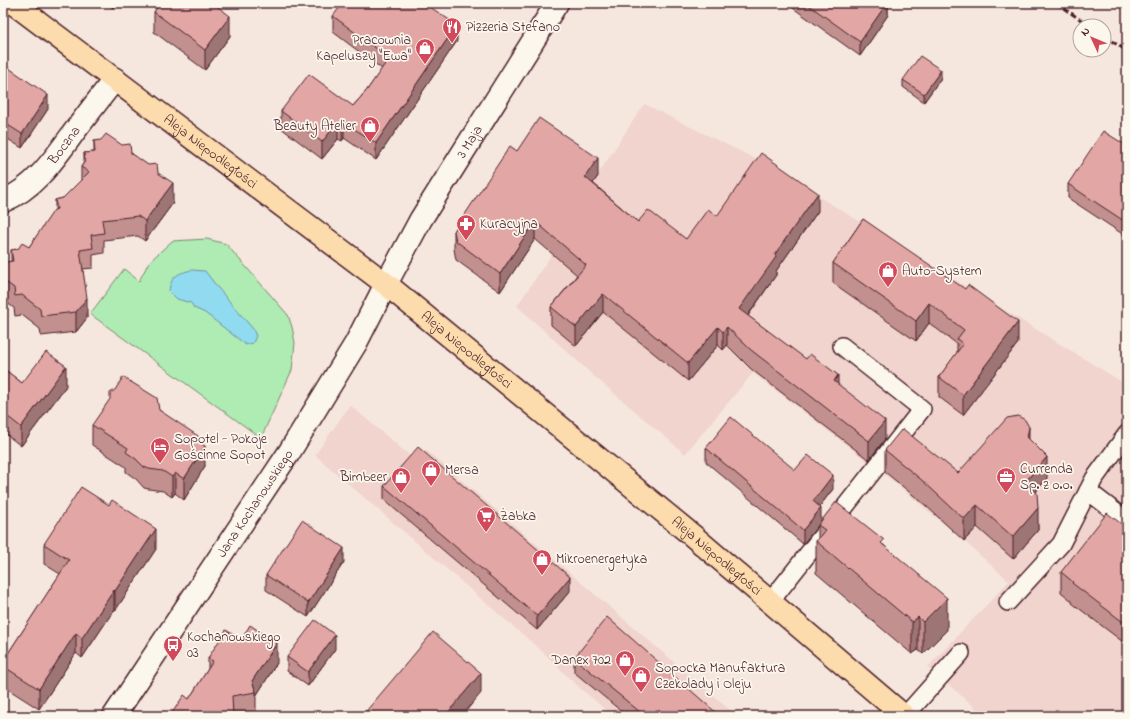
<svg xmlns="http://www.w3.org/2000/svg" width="1130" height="719" font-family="'Indie Flower',sans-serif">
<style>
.built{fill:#f0d4cd}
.green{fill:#aeecb3;stroke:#7c866f}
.water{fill:#90dbf0;stroke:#7490a1}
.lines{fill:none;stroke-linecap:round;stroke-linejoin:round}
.lane-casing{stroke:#4a1f2b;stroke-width:20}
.street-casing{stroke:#4a1f2b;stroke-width:25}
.secondary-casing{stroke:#4a1f2b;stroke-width:25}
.primary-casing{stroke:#4a1f2b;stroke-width:25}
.lane{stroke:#fbf7ec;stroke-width:17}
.street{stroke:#fbf7ec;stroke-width:22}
.secondary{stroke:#fbf7ec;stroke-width:22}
.primary{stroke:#fcdcac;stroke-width:22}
.rail{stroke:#4a1f2b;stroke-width:3;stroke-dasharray:6 3;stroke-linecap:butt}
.wall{fill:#c2908e;stroke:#4a1f2b}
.shaded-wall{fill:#9e7574;stroke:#4a1f2b}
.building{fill:#e2a7a5;stroke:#4a1f2b}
.labels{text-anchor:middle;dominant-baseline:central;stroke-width:3.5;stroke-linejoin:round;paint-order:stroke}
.poi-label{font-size:14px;fill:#4a1f2b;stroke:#fbf7ec;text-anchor:start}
.street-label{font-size:14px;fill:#4a1f2b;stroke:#fbf7ec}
</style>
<rect width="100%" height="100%" fill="#f6e7de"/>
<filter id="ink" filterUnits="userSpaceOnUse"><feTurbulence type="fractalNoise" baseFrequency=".025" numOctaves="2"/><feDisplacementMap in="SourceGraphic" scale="8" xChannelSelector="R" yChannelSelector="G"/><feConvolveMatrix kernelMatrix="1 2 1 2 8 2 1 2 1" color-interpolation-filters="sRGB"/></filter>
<g filter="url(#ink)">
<g class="built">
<path d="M644 104 764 163 1127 385V716H985L928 667 1009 581 964 541 889 478 753 373 685 454 595 377 517 306 568 230 576 208Z"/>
<path d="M350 405 416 461 426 450 737 716H613L573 682 544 653 315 455Z"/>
</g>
<path class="green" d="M207 239 226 244 288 315 292 327 295 343 292 370 261 438 90 314 124 269 139 281 149 262 172 241Z"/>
<path class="water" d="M192 270 205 271 218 288 253 329 256 336 253 343 246 345 205 313 194 308 191 303 177 299 169 291C171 276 178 273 192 270Z"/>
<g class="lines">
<g class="lane-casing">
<g id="lane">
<path d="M1088 491 1127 521"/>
<path d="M770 602 922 409 842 346"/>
<path d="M1008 602 1061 544 1094 479 1127 434"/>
<path d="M905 716 961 653"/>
</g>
</g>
<g class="street-casing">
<g id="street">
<path id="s1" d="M3 201C36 188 57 155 77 128 90 111 102 95 115 79"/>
<path id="s2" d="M114 716 290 451 356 343 386 284"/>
</g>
</g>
<g class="secondary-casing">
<g id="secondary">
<path id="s3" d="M386 284 421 219 557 3"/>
</g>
</g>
<g class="primary-casing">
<g id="primary">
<path id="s4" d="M13 3 386 284 693 536 904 716"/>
</g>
</g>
<use href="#lane" class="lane"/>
<use href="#street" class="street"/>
<use href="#secondary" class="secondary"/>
<use href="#primary" class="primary"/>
<g class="rail">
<path d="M1056 3 1090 26"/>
<path d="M1126 3 1127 4"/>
<path d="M1104 36 1127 51"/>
</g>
</g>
<g class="wall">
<path d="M106 3H116L113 8Z"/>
<path d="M151 3H213L230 36 205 70 154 32V12L157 8Z"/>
<path d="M786 3H888V15L860 56Z"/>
<path d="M333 16 457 41 376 160 344 138 342 141 338 139 322 159 281 128V111L353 106 367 90 382 69 333 32Z"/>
<path d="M3 64 48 109 22 148 3 136Z"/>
<path d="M941 78 924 102 903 87V80Z"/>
<path d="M94 141 131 153 158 173 173 203 145 241 138 236 104 240V253L93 255V268L83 269 87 318 76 332 41 336 40 329 22 315 15 316 14 308 3 300V266L11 261V250L29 247 55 210V200L63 198 81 180V167L84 162V153L94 152Z"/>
<path d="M1127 146V237L1068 198V184Z"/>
<path d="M517 151 598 176 593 183 638 222 686 239 717 216 818 211 776 271V275L748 316 838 384 885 439 869 460 751 369 727 345 723 350 718 345 688 381 603 312 576 346 551 325V307L577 275 535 239 500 292 456 260 454 249V231Z"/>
<path d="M863 219 1018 343 963 415 939 397V377L957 353V344L929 323 916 341 833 283V263Z"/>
<path d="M3 368 22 383 66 386 21 446 3 432Z"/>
<path d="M159 410 198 441 205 466 184 500 175 493 172 497 163 491 149 489 144 488 136 479 126 472V467L92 445V425Z"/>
<path d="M1029 439 1047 478 1036 492 1038 530 1013 559 977 527 964 541 924 504 885 472V450L958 473Z"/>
<path d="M706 448 795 470 833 489 819 507 821 522 803 544 706 462Z"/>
<path d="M384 486 570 591 537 630 384 500Z"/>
<path d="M818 525 884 545 947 630 923 654 918 650 912 654 816 573V541L818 538Z"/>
<path d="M1127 528V645L1072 603V601L1061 592V572Z"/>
<path d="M44 544 156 549 115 611 114 610 82 658 76 653 39 709 3 686V661L60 574 44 564Z"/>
<path d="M344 562 308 617 266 590V575Z"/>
<path d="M335 649 308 686 287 671V657Z"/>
<path d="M208 658 277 663 256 696V712L233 716 189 699 208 669Z"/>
<path d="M574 658 720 716H627L574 672Z"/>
</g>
<g class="shaded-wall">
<path d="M113 3H116L113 8Z"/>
<path d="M887 3H888V15L860 56V42Z"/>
<path d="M230 16V36L205 70V50Z"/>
<path d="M457 25V41L376 160V143Z"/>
<path d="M941 70V78L924 102V94Z"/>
<path d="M48 95V109L22 148V134Z"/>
<path d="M338 122V139L322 159V142Z"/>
<path d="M344 122V138L342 141V125Z"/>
<path d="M598 158V176L585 195V177Z"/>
<path d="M173 183V203L145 241V221Z"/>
<path d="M818 193V211L776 271V275L739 328V309L775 254Z"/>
<path d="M535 221V239L500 292V274Z"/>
<path d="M603 294V312L576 346V327Z"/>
<path d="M87 298V318L76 332V312Z"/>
<path d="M929 303V323L916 341V321Z"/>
<path d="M1018 322V343L963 415V395Z"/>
<path d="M718 327V345L688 381V363Z"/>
<path d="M727 327V345L723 350V332Z"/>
<path d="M66 366V386L21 446V427Z"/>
<path d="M838 375V394L834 381Z"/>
<path d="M885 421V439L869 460V441Z"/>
<path d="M1029 427V449L1027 437Z"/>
<path d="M198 436V456L196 440Z"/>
<path d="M205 446V466L184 500V479Z"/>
<path d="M1047 457V478L1025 504V482Z"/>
<path d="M175 473V493L172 497V477Z"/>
<path d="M833 475V489L813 515V501Z"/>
<path d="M977 505V527L964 541V519Z"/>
<path d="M821 508V522L803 544V530Z"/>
<path d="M1038 508V530L1013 559V537Z"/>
<path d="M156 529V549L115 611V591Z"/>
<path d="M344 548V562L308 617V603Z"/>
<path d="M570 577V591L537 630V616Z"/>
<path d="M114 590V610L82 658V638Z"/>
<path d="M947 598V630L923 654V622Z"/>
<path d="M918 617V650L912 654V622Z"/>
<path d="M76 633V653L39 709V689Z"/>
<path d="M335 635V649L308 686V672Z"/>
<path d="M277 643V663L256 696V692L252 681Z"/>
<path d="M481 673V693L462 716H445Z"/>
</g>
<g class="building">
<path d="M160 3H213L230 16 205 50 154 12Z"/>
<path d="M343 3H404L406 4 407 3H424L457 25 376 143 344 122 342 125 338 122 322 142 281 111 309 74 353 106 367 90 389 58 333 16Z"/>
<path d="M806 3H887L860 42Z"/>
<path d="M920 56 941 70 924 94 903 80Z"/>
<path d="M3 64 48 95 22 134 3 122Z"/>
<path d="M539 118 598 158 585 177 638 222 648 210 686 239 708 209 717 216 761 153 818 193 775 254 776 257 739 309 806 359 810 354 838 375 834 381 885 421 869 441 751 350 727 327 723 332 718 327 688 363 603 294 576 327 551 307 586 265 535 221 500 274 456 241 454 231 510 146 517 151Z"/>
<path d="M1103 131 1127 146V223L1068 184Z"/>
<path d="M106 134 122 145 130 144 131 153 148 165 157 164 158 173 173 183 145 221 138 216 102 220 104 233 91 235 93 248 80 250 87 298 76 312 41 316 40 309 22 295 15 296 14 288 3 280V266L5 262 13 261 11 250 18 249 22 243 29 247 54 210 57 209 55 200 63 198 89 172 81 167 85 161 84 153 95 152 94 141 101 140Z"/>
<path d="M863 219 965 289 968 285 1018 322 963 395 939 377 963 344 957 339 964 330 929 303 916 321 833 263Z"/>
<path d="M46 352 66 366 21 427 3 413V368L22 383Z"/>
<path d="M123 377 157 398 159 410 198 436 196 440 205 446 184 479 175 473 172 477 163 471 149 469 144 467 136 459 126 452 128 448 92 425 110 399V393L115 390Z"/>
<path d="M1018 416 1025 420 1029 427 1027 437 1047 457 1025 482 1037 493 1038 508 1013 537 977 505 964 519 924 482 885 450 901 430 902 431 903 429 958 473 1007 418Z"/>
<path d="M731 417 795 470 808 455 833 475 813 501 821 508 803 530 706 448Z"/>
<path d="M418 447 570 577 537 616 384 486Z"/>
<path d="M81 487 109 505 112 500 156 529 115 591 114 590 82 638 76 633 39 689 3 666V661L69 560 44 544Z"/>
<path d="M836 502 884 540 881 543 947 598 923 622 918 617 912 622 816 541 825 530 818 525Z"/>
<path d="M1107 513 1127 528V625L1072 583 1073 582 1061 572Z"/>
<path d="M302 520 344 548 308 603 266 575Z"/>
<path d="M607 617 720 716H645L574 658Z"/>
<path d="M315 620 335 635 308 672 287 657Z"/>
<path d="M250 625 277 643 252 681 256 692 232 696 233 716H170L184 695 189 699 213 661 208 658 226 630 241 640Z"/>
<path d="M433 632 481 673 445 716H362Z"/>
</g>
</g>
<defs>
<g id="restaurant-pin" transform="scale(1)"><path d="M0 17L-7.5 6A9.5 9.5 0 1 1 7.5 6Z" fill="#d1495b" stroke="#fbf7ec"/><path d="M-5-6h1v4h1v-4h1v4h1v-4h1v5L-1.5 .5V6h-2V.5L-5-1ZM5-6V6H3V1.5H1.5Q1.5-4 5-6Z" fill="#fff"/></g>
<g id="shop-pin" transform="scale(1)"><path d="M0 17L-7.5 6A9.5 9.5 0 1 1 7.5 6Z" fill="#d1495b" stroke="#fbf7ec"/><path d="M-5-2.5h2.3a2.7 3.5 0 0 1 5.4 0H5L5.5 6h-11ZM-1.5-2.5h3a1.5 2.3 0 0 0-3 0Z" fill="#fff"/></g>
<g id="pharmacy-pin" transform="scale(1)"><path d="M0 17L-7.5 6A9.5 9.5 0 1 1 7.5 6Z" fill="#d1495b" stroke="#fbf7ec"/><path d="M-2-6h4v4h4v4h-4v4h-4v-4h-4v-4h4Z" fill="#fff"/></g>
<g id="hotel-pin" transform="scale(1)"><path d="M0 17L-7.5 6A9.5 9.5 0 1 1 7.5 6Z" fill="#d1495b" stroke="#fbf7ec"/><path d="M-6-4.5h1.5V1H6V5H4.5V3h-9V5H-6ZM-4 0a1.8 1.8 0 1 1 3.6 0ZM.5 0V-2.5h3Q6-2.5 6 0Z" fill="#fff"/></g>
<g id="office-pin" transform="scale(1)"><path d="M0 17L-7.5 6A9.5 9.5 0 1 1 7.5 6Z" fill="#d1495b" stroke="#fbf7ec"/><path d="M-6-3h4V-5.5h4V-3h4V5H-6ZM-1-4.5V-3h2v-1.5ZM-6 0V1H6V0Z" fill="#fff"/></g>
<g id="supermarket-pin" transform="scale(1)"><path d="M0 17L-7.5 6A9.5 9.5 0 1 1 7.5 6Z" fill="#d1495b" stroke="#fbf7ec"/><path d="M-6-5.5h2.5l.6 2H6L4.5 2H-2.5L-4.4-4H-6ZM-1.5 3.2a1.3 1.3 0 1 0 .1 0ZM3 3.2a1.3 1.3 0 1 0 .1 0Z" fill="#fff"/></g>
<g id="bus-pin" transform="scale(1)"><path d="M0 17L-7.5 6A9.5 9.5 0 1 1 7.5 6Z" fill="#d1495b" stroke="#fbf7ec"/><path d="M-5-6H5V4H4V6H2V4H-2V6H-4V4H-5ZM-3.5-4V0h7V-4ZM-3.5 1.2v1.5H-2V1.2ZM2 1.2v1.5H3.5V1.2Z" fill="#fff"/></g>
</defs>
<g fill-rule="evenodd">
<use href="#restaurant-pin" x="452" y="27"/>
<use href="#shop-pin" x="425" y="48"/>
<use href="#shop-pin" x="370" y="126"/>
<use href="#pharmacy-pin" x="466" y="224"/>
<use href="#shop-pin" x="888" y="271"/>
<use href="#hotel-pin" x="160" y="447"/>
<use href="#shop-pin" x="431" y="470"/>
<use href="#shop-pin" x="401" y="477"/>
<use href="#office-pin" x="1006" y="477"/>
<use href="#supermarket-pin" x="486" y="516"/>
<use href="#shop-pin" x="542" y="559"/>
<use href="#bus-pin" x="173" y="645"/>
<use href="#shop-pin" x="625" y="660"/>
<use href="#shop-pin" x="641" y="676"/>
</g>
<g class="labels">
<g class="poi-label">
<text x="466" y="27">Pizzeria Stefano</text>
<text x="411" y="40" text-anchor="end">Pracownia<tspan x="411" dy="16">Kapeluszy "Ewa"</tspan></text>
<text x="356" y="126" text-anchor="end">Beauty Atelier</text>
<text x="480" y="224">Kuracyjna</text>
<text x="902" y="271">Auto-System</text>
<text x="174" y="439">Sopotel - Pokoje<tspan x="174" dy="16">Gościnne Sopot</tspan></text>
<text x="1020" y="469">Currenda<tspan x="1020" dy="16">Sp. z o.o.</tspan></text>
<text x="445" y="470">Mersa</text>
<text x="387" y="477" text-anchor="end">Bimbeer</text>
<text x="500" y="516">Żabka</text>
<text x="556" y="559">Mikroenergetyka</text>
<text x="187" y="637">Kochanowskiego<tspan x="187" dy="16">03</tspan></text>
<text x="611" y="660" text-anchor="end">Danex 702</text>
<text x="655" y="668">Sopocka Manufaktura<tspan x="655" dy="16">Czekolady i Oleju</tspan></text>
</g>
<g class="street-label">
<text stroke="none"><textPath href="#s3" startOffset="165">3 Maja</textPath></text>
<text stroke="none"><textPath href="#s1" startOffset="84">Boczna</textPath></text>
<text stroke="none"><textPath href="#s4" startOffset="247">Aleja Niepodległości</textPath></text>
<text stroke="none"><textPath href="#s4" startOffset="571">Aleja Niepodległości</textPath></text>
<text stroke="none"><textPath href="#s2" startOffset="255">Jana Kochanowskiego</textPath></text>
<text stroke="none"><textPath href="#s4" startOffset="895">Aleja Niepodległości</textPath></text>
</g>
</g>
<rect width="1130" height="719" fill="none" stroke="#fbf7ec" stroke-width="16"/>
<rect x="8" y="8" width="1114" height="703" fill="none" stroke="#4a1f2b" stroke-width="1.5" filter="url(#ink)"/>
<g transform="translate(1092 38) rotate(314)"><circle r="19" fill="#fbf7ec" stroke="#b4a19f"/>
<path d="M0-3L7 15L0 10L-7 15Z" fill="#d1495b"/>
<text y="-6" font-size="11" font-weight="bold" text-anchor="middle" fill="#4a1f2b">N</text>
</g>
</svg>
